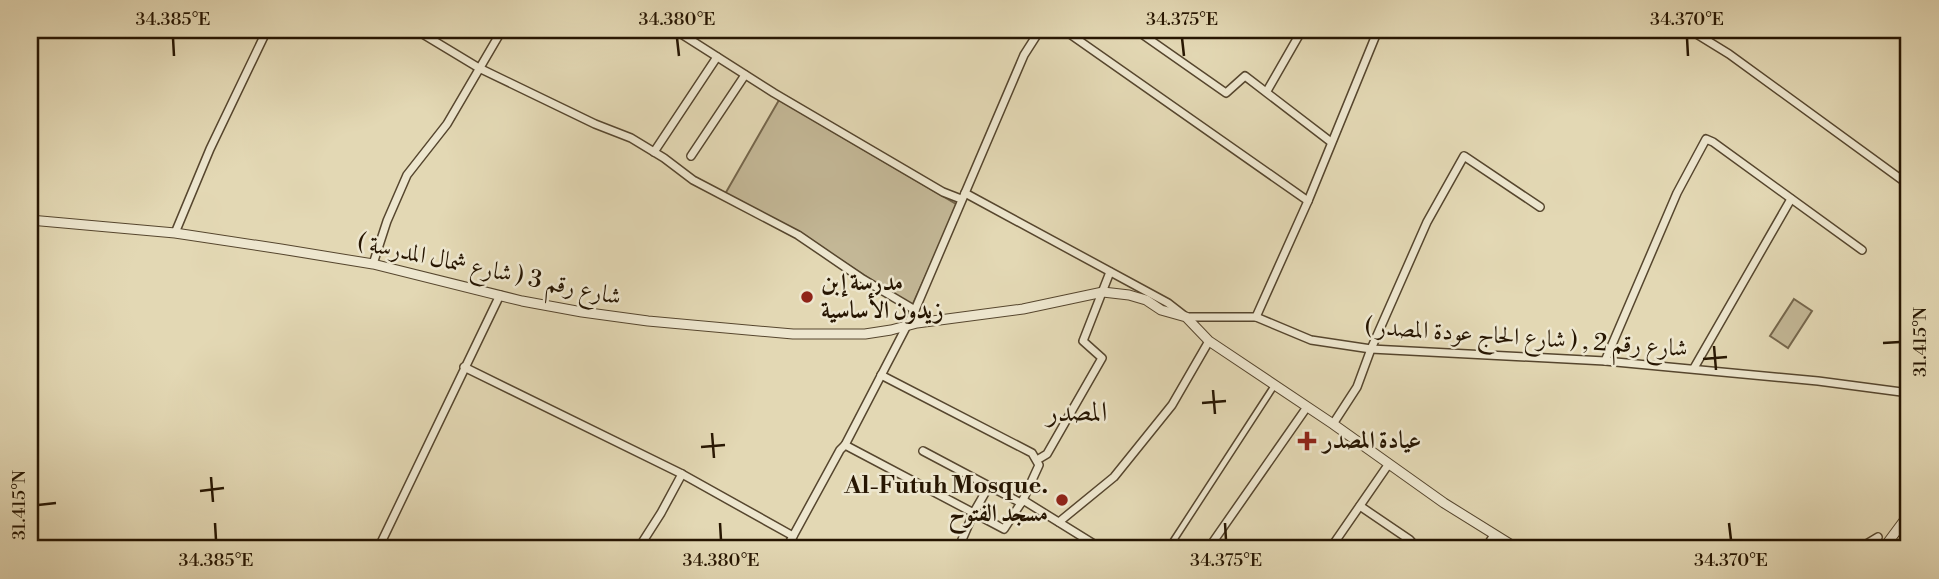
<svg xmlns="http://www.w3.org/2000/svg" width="1939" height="579" font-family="'Libre Bodoni',Amiri,serif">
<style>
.green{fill:#c3b796;stroke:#75664c;stroke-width:2}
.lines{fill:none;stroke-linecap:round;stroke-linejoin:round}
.pedestrian-casing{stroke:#56462e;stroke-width:8}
.minor-casing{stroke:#56462e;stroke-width:10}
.tertiary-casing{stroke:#56462e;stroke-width:11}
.trunk-casing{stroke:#271602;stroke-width:15}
.pedestrian{stroke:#ede6ce;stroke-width:5}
.minor{stroke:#ede6ce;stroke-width:7}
.tertiary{stroke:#ede6ce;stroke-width:9}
.trunk{stroke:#e3d8b4;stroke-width:12}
.ticks{fill:none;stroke:#271602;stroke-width:2.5}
.poi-dot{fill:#8f2418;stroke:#ede6ce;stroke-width:2.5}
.labels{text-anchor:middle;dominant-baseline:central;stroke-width:5;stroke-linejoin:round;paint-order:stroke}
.street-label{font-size:24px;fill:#271602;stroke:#ede6ce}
.poi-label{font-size:24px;font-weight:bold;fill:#271602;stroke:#ede6ce;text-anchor:start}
.quarter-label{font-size:28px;fill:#271602;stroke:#ede6ce}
.neatline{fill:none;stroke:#271602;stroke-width:2.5}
.ticks-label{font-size:18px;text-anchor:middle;fill:#271602}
</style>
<rect width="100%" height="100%" fill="#e3d8b4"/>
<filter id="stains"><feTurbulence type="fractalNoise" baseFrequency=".00286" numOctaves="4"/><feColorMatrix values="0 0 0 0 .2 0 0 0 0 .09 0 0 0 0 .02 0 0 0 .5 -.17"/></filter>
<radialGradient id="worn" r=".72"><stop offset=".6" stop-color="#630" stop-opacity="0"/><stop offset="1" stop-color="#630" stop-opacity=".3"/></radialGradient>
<g class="green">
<path d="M779 100 956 204 955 211 912 306 788 226 725 194Z"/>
<path d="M1794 299 1812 311 1788 348 1770 336Z"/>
</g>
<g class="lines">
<g class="pedestrian-casing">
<path id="pedestrian" d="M1168 549 1274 386"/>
</g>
<g class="minor-casing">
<g id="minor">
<path d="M416 30 479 68 595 124 631 138 664 158 693 180 798 235 861 278 915 310"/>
<path d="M675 30 774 93 943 192 961 199"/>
<path d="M1064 30 1308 201"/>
<path d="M1136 30 1226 93 1245 76 1331 142"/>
<path d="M1690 30 1729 54 1909 185"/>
<path d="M1267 91 1302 30"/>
<path d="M654 152 717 57"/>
<path d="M691 156 745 75"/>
<path d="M965 193 1168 303 1186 317H1256L1311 340 1371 349 1605 361 1818 381 1909 393"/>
<path d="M175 233 210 149 267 30"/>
<path d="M373 264 387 221 407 175 447 124 502 30"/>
<path d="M1256 317 1308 201 1378 30"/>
<path d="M1605 361 1677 193 1706 139 1713 142 1862 250"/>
<path d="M464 367 682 474 793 536"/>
<path d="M1694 368 1791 199"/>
<path d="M1333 424 1357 387 1371 349 1427 222 1464 156 1540 207"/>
<path d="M845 445 1004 529 1023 500 1039 465 1032 453 881 375"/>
<path d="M923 451 1021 503"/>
<path d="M1037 460 1047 454 1102 358 1083 341 1110 272"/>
<path d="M1023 500 1102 549"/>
<path d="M1360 506 1410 540 1418 549"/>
<path d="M1059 522 1114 477 1172 405 1209 341"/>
<path d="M378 549 500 295"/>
<path d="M638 549 661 513 682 474"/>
<path d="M786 549 840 450 845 445 915 310 1024 55 1040 30"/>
<path d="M958 549 974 512 989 486"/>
<path d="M1208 549 1307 407"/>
<path d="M1330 549 1388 465"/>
<path d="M1485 549 1494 535"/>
<path d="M1858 549 1878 537"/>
</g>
</g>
<g class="tertiary-casing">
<g id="tertiary">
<path d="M30 220 175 233 281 249 373 264 522 301 582 312 648 321 793 334H865L891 330 917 323 1023 309 1103 292 1129 295 1146 300 1161 310 1186 317 1209 341 1333 424 1444 503 1518 549"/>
<path d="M1883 549 1909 514"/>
</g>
</g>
<g class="trunk-casing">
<path id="trunk" d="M1897 549 1909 533"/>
</g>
<use href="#pedestrian" class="pedestrian"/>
<use href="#minor" class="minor"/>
<use href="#tertiary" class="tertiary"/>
<use href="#trunk" class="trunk"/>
</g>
<path class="ticks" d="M173 38 174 56M677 38 679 56M1182 38 1184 56M1687 38 1688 56M1883 343 1900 342M1714 346 1716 370M1703 359 1727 357M1213 390 1215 414M1202 403 1226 401M712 433 714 458M701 447 725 445M211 477 213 502M200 491 224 488M38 505 56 503M215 523 216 540M720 523 721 540M1225 523 1226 540M1729 523 1731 540"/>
<g class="poi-dot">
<circle cx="807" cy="297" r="7"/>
<path d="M1303.5 430.5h7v7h7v7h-7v7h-7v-7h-7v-7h7z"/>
<circle cx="1062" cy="500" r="7"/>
</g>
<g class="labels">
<g class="street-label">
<text transform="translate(489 270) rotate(12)">شارع رقم 3 ( شارع شمال المدرسة )</text>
<text transform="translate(1526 338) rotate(4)">شارع رقم 2 , ( شارع الحاج عودة المصدر )</text>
</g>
<g class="poi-label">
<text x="821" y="283">مدرسة إبن<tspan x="821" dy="28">زيدون الأساسية</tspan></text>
<text x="1323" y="441">عيادة المصدر</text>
<text x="1048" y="486" text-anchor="end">Al-Futuh Mosque.<tspan x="1048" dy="28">مسجد الفتوح</tspan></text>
</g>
<g class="quarter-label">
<text x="1077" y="412">المصدر</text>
</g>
</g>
<rect width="1939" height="579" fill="none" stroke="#e3d8b4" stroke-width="77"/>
<rect x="38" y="38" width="1862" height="502" class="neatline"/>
<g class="ticks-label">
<text x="173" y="25">34.385°E</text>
<text x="677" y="25">34.380°E</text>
<text x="1182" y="25">34.375°E</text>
<text x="1687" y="25">34.370°E</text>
<text transform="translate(1920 342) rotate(-90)" y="6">31.415°N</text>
<text transform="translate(19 505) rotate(-90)" y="6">31.415°N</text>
<text x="216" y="566">34.385°E</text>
<text x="721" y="566">34.380°E</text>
<text x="1226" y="566">34.375°E</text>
<text x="1731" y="566">34.370°E</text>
</g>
<rect width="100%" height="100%" filter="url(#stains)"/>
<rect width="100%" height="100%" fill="url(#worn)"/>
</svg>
